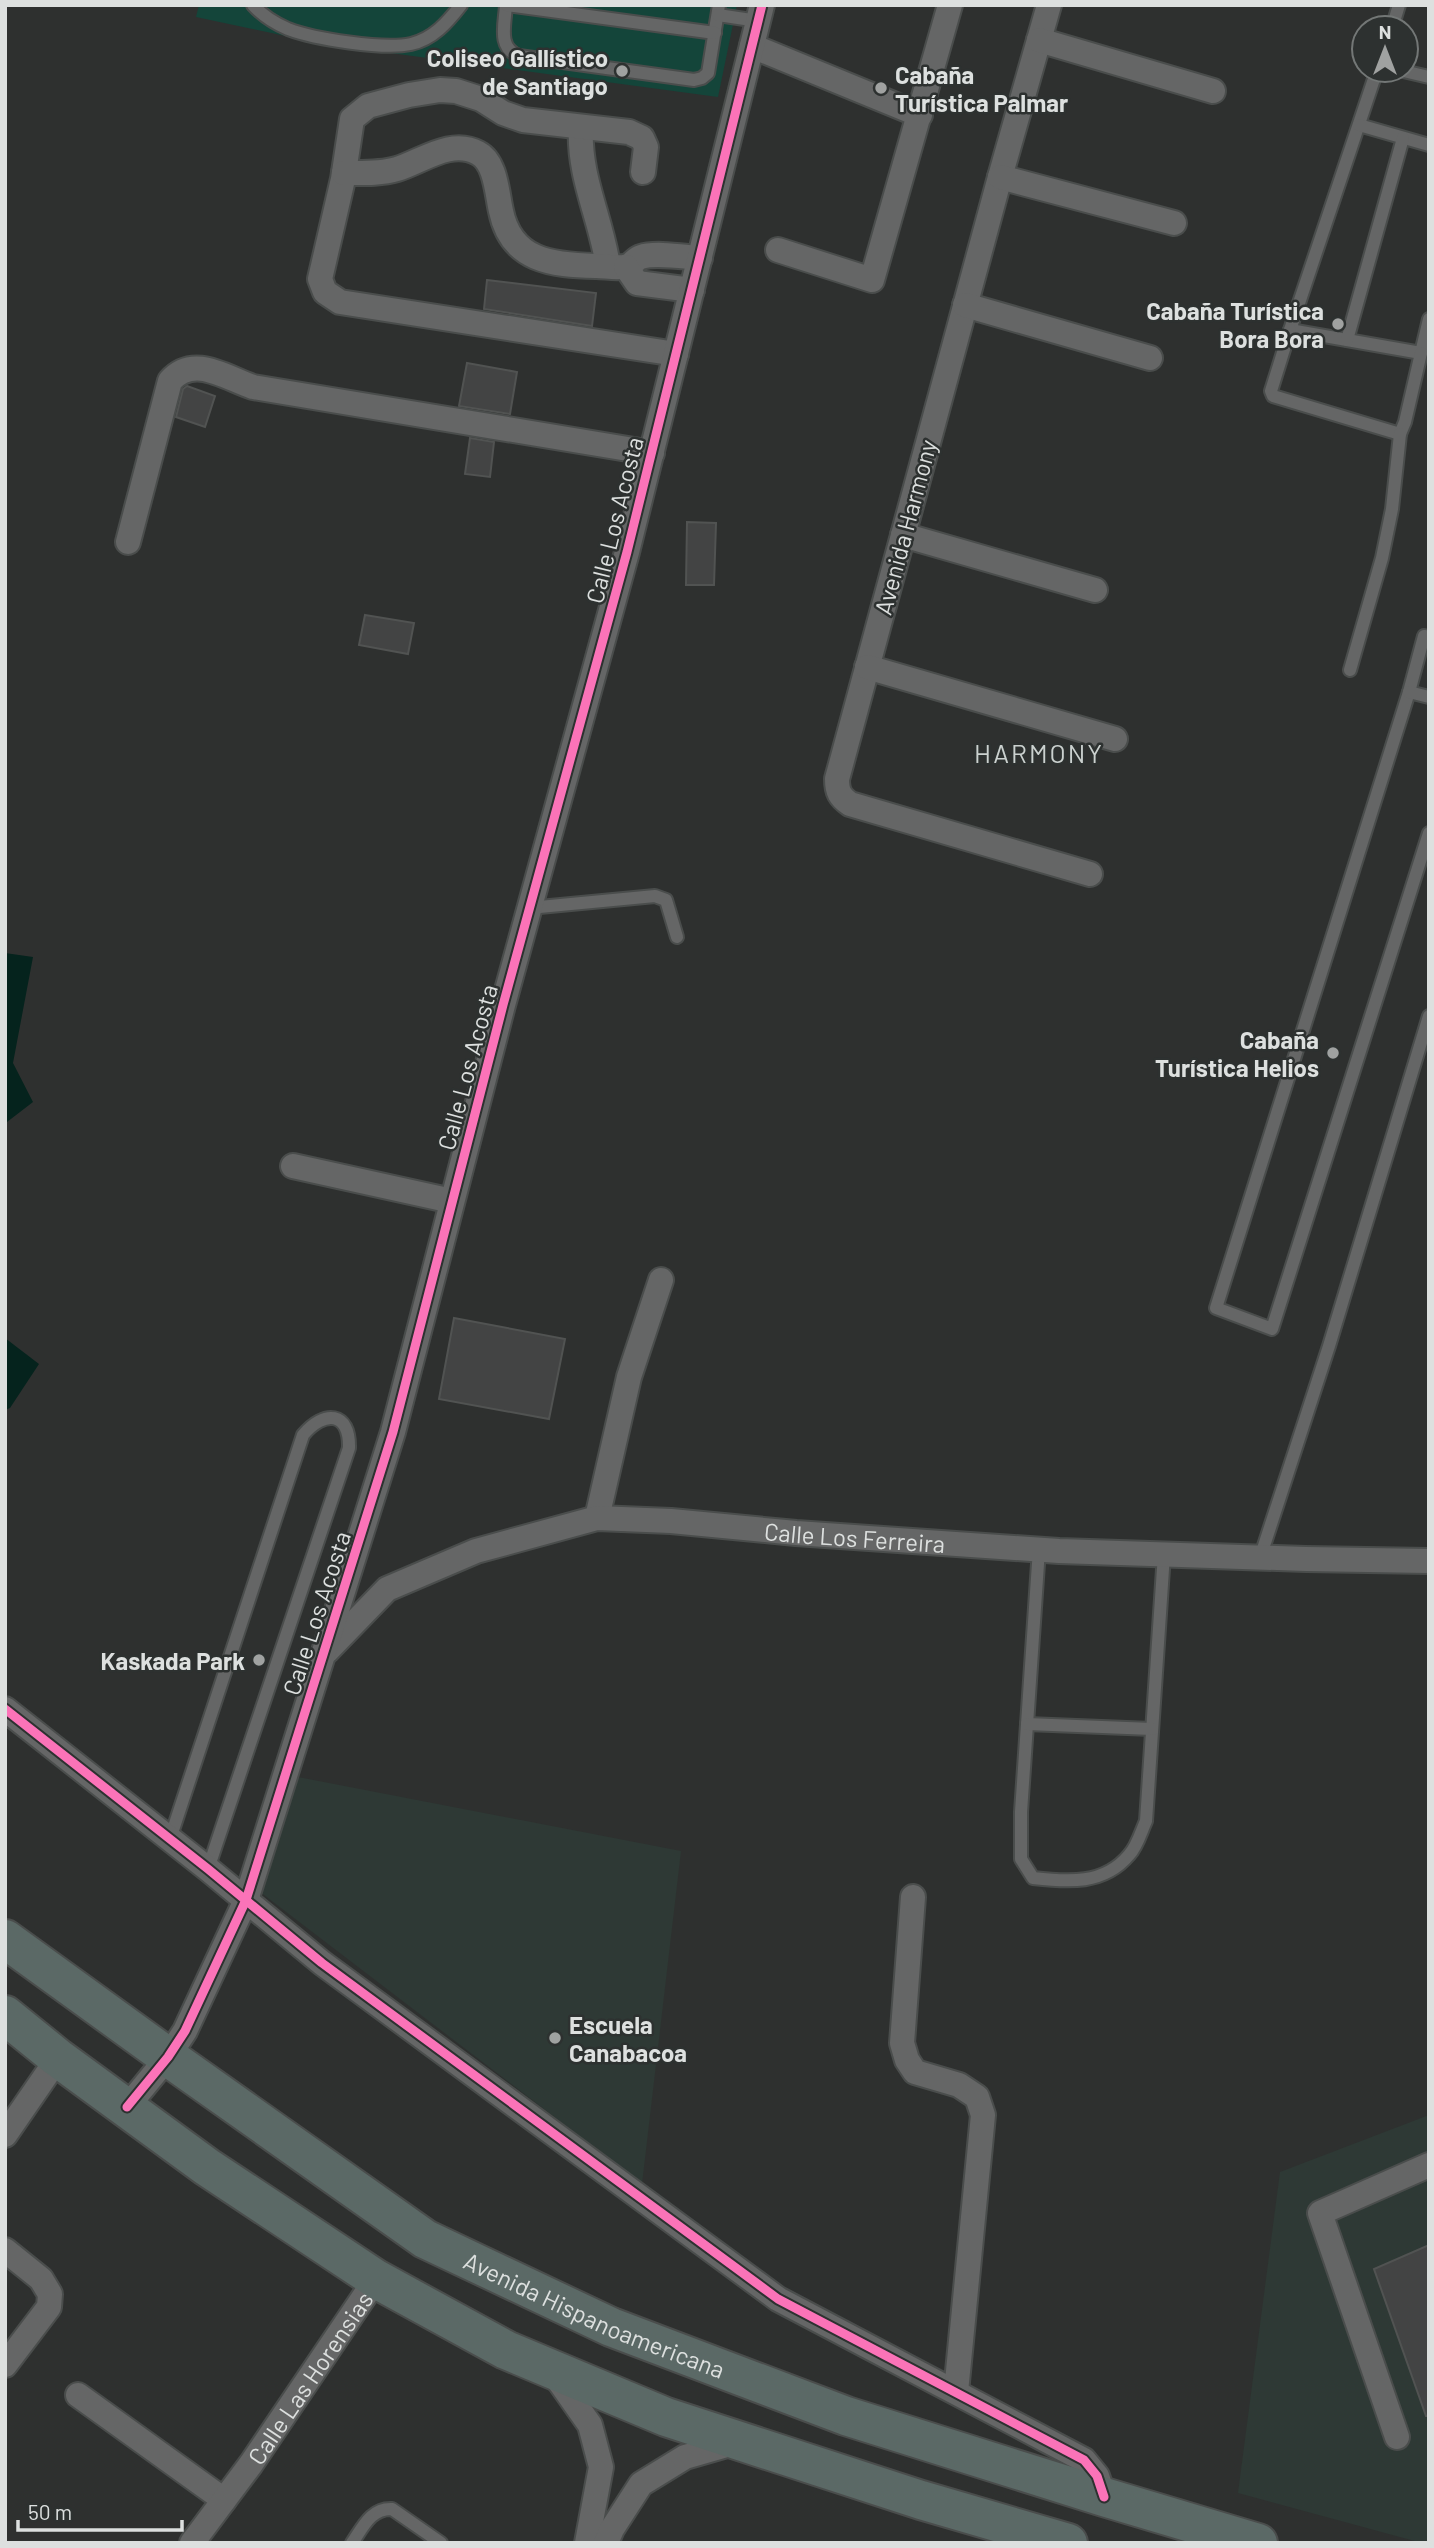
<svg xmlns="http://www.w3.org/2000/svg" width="1434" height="2548" font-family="Barlow,sans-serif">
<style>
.built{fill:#2e3935}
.green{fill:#14453a}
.water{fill:#05231d}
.building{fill:#434444;stroke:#515352;stroke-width:2}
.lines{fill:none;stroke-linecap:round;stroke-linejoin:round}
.service-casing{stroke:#4a4d4c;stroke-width:16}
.minor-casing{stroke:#4a4d4c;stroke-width:28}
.primary-casing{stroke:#4a4d4c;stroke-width:42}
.service{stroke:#656666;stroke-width:12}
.minor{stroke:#656666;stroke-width:24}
.primary{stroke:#5b6966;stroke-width:38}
.cycleway-casing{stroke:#2d3130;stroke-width:13}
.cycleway{stroke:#fb73b8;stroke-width:9}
.poi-dot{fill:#a0a2a1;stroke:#2d3130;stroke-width:2.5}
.labels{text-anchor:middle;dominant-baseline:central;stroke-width:5;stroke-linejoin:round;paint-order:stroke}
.poi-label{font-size:24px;font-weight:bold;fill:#dde0df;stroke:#2d3130;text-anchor:end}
.street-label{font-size:24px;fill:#dde0df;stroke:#2d3130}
.neighbourhood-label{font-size:26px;letter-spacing:2px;fill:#cbd1cf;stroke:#2d3130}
</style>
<rect width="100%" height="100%" fill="#2e302f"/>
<g class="built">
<path d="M298 1777 681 1851 642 2184 260 1892Z"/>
<path d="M1429 2115V2543H1422L1238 2493 1280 2172Z"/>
</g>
<path class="green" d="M199 5H737L718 97 323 44 196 17Z"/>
<g class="water">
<path d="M5 953 33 957 13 1063 33 1102 7 1122Z"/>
<path d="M5 1338 39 1364 10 1408 5 1410Z"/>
</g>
<g class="building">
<path d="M487 280 596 293 592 326 484 309Z"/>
<path d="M467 363 517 372 510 414 459 406Z"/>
<path d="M187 386 215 396 205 427 176 417 183 389Z"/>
<path d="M470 438 494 442 490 477 465 474Z"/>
<path d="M687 522 716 523 714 585H686Z"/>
<path d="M365 615 414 623 408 654 359 645Z"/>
<path d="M454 1318 565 1339 549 1419 439 1399Z"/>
<path d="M1429 2245V2416H1426L1374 2269Z"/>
</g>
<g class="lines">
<g class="service-casing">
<g id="service">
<path d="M253 5C263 16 274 23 288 29 314 39 384 50 411 44 433 39 447 23 461 5"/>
<path d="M506 5C505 24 497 48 519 56L694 80 702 78 708 73 719 5"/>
<path d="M507 5 715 33"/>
<path d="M718 15 758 21"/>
<path d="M1392 28 1399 5"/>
<path d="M1377 70 1290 330 1421 353 1429 319"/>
<path d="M1399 70 1429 77"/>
<path d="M1359 125 1429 145"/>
<path d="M1290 330 1271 391 1273 396 1400 434 1405 422 1421 353"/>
<path d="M1347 340 1403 138"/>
<path d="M1429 637 1424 636 1409 692 1216 1308 1272 1329 1429 833"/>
<path d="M1350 670 1382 558 1392 509 1400 434"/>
<path d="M1409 692 1429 697"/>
<path d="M529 908 655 896 666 900 677 937"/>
<path d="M1039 1549 1021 1812V1859L1033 1878C1068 1882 1104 1885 1129 1855 1137 1847 1141 1832 1146 1821L1164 1554"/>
<path d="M1260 1558 1329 1346 1429 1016"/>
<path d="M1027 1724 1152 1729"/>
<path d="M170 1839 303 1435C324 1410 350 1411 349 1448L208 1869"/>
<path d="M352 2543C363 2527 371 2508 392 2509L441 2543"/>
</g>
</g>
<g class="minor-casing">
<g id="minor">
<path d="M1049 5 1000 177 837 779C837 792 840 797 850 804L1090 874"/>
<path d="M1039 40 1213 91"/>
<path d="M752 46 920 115"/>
<path d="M581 127C578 176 601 218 608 266"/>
<path d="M643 172 646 147 642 138 629 132 523 120 503 113 481 99 456 91 440 90 409 95 368 106 352 119 343 179 320 279 325 292 340 302 676 354"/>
<path d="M344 173C361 173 380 174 397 169 421 162 451 138 478 153 496 162 497 194 501 211 511 261 552 265 596 266 605 266 620 269 628 266 633 264 636 258 641 257 655 252 685 257 700 258"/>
<path d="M1000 177 1174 223"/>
<path d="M778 250 872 280 950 5"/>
<path d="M626 267 637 283 692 290"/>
<path d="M965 305 1150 358"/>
<path d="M903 535 1095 590"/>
<path d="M128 542 170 381C194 354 226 378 253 387L652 453"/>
<path d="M867 667 1115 739"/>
<path d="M293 1166 452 1201"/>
<path d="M597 1518 629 1377 661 1280"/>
<path id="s1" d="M327 1651 387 1589 476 1551 597 1518 671 1521 796 1533 1059 1551 1306 1559 1429 1561"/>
<path d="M5 1709 208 1869 322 1963 778 2299 1084 2460 1097 2476 1104 2497"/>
<path d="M913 1897 902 2043 907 2060 915 2072 959 2085 977 2097 983 2115 956 2392"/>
<path d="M127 2107 168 2057 185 2031 246 1900 393 1432 503 1005 627 552 762 5"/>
<path d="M5 2135 58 2058"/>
<path d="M5 2250 41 2279 50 2294 49 2307 5 2365"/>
<path d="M552 2371 590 2425 601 2467 587 2543"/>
<path d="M78 2395 224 2500"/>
<path d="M1397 2437 1320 2213 1429 2165"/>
<path id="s2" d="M192 2543 251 2464 376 2279"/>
<path d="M606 2543 612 2529 641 2484 685 2457 737 2442"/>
</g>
</g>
<g class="primary-casing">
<g id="primary">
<path id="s3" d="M5 1939 168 2057 425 2239 611 2327 846 2416 1104 2497 1258 2543"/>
<path d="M5 2015 58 2058 207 2167 376 2279 506 2350 666 2417 921 2500 1068 2543"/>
</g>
</g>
<use href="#service" class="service"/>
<use href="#minor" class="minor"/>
<use href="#primary" class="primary"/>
<g class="cycleway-casing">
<g id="cycleway">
<path d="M5 1709 208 1869 322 1963 778 2299 1084 2460 1097 2476 1104 2497"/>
<path d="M127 2107 168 2057 185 2031 246 1900 393 1432 503 1005 627 552 762 5"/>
</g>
</g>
<use href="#cycleway" class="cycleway"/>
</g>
<g class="poi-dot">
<circle cx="622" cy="71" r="7"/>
<circle cx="881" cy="88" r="7"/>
<circle cx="1338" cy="324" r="7"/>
<circle cx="1333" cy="1053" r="7"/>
<circle cx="259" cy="1660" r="7"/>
<circle cx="555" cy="2038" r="7"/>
</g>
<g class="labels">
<g class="poi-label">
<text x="608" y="57">Coliseo Gallístico<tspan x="608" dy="28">de Santiago</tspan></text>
<text x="895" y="74" text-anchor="start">Cabaña<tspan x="895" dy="28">Turística Palmar</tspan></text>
<text x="1324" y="310">Cabaña Turística<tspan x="1324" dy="28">Bora Bora</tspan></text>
<text x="1319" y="1039">Cabaña<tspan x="1319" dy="28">Turística Helios</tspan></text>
<text x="245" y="1660">Kaskada Park</text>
<text x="569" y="2024" text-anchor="start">Escuela<tspan x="569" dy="28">Canabacoa</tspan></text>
</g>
<g class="street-label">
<text transform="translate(614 520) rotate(-76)">Calle Los Acosta</text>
<text transform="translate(905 527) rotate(-75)">Avenida Harmony</text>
<text transform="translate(467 1067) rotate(-75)">Calle Los Acosta</text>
<text stroke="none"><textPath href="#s1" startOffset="567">Calle Los Ferreira</textPath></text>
<text transform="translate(316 1613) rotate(-72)">Calle Los Acosta</text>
<text stroke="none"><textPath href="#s3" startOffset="702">Avenida Hispanoamericana</textPath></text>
<text stroke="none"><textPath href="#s2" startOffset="203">Calle Las Horensias</textPath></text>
</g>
<g class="neighbourhood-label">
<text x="1039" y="752">HARMONY</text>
</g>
</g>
<rect width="1434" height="2548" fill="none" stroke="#dde0df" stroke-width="14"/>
<g transform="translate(1385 49)"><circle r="33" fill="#2d3130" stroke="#737776" stroke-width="2"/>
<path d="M0-5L12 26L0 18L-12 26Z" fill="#a0a2a1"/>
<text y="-10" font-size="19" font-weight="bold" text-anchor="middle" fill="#dde0df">N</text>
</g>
<path d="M18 2520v10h164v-10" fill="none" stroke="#dde0df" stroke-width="3.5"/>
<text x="28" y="2520" font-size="21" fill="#dde0df" stroke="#2d3130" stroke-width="5" paint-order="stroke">50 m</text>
</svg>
